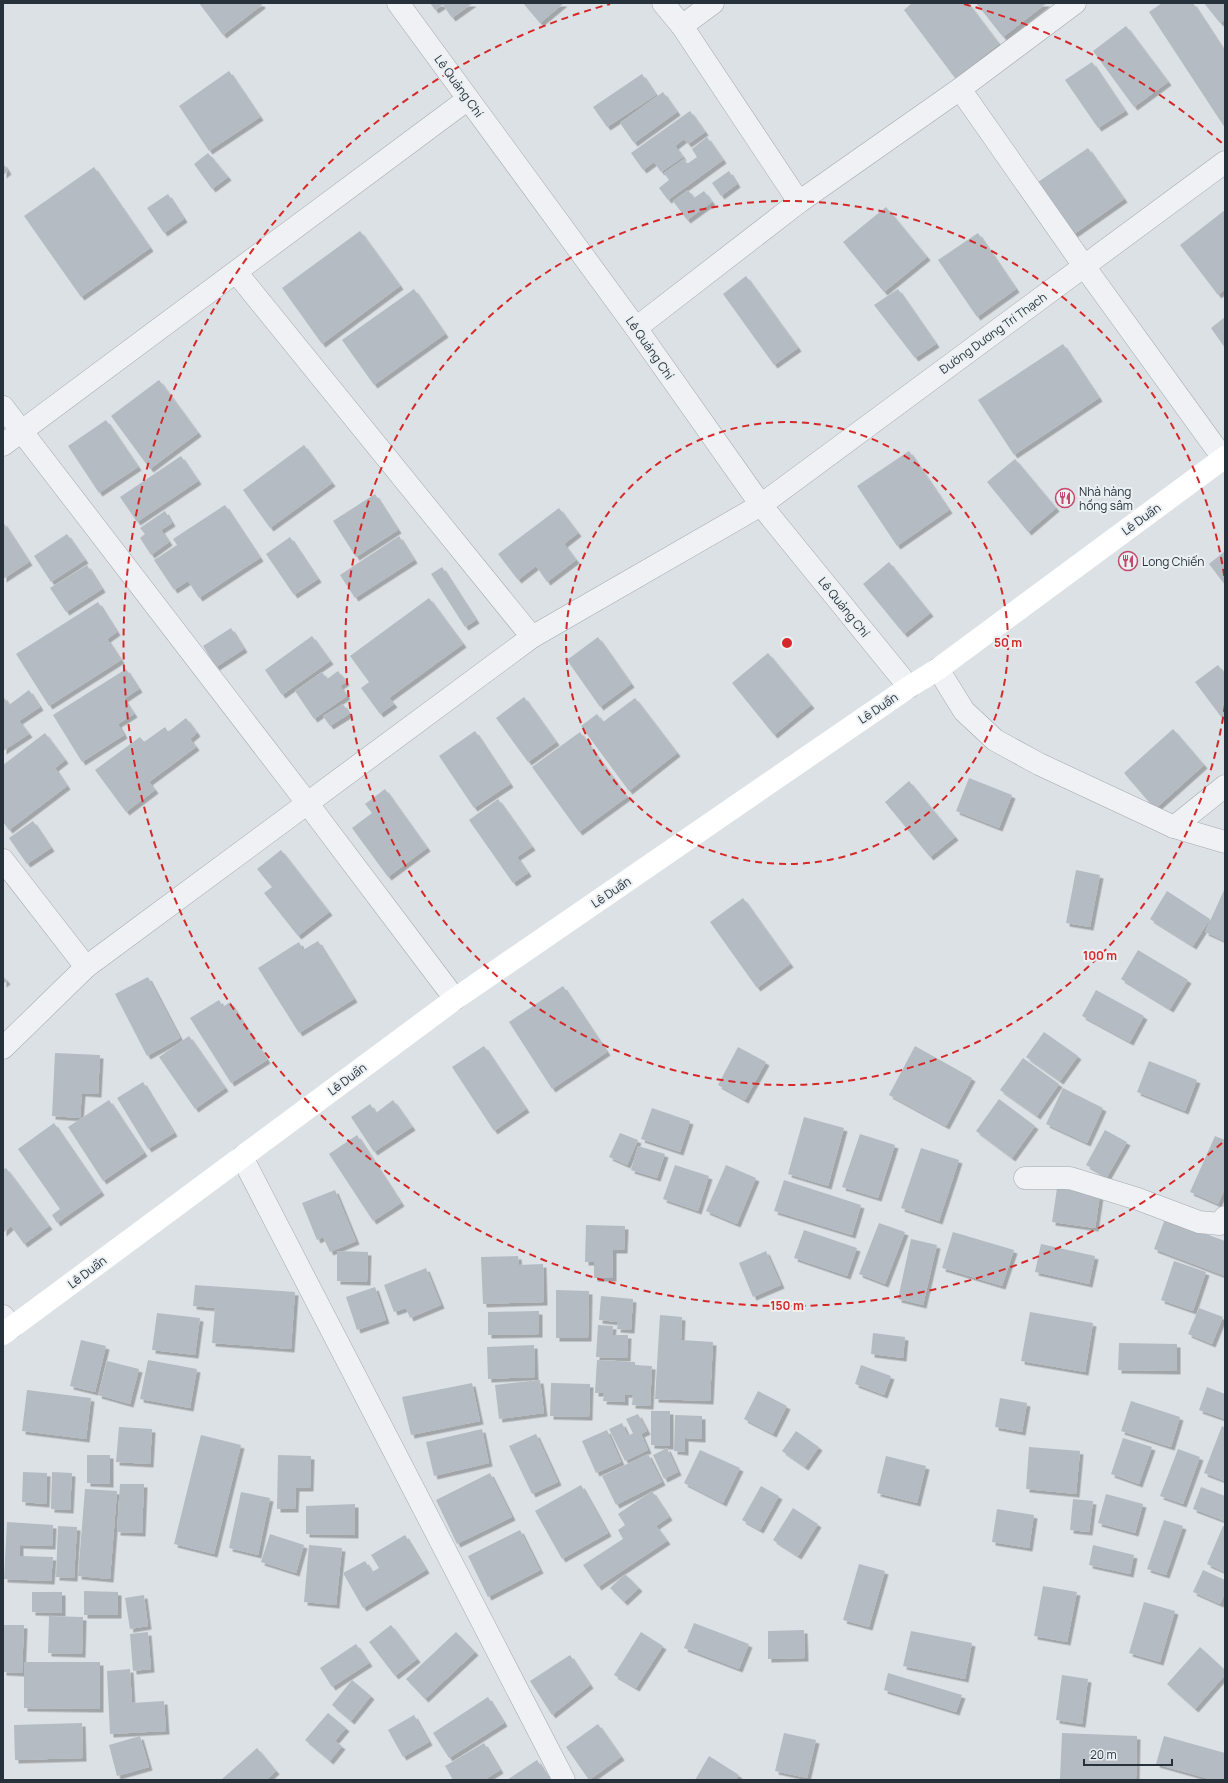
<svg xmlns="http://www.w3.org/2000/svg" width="1228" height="1783" font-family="Manrope,sans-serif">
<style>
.building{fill:#b4bbc2;filter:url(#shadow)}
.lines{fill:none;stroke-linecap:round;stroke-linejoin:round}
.street-casing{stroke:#a2a9af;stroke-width:23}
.street{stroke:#eff1f4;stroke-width:22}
.secondary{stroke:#fff;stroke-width:22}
.ring{fill:none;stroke:#d62828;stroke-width:2;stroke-dasharray:7 5}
.labels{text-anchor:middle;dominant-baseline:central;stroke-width:4;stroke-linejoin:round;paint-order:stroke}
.street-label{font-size:12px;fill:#27313b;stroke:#ebf0f3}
.poi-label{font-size:12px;fill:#27313b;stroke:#ebf0f3;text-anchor:start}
.centre{fill:#d62828;stroke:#ebf0f3;stroke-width:2}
.ring-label{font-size:12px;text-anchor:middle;font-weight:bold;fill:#d62828;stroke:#ebf0f3;stroke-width:4;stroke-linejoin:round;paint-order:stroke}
</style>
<defs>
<filter id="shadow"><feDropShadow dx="3.5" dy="3.5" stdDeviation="0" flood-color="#0004"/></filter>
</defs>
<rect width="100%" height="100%" fill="#dce1e5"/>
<g class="building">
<path d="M199 3H261L262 5 223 35Z"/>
<path d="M430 3H473L452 18 443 5 435 10Z"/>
<path d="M523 3H564L540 23Z"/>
<path d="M912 3H968L999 44 955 78 904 10Z"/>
<path d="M976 3H1047L1003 37Z"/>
<path d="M1162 3H1193L1225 52V128L1149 12Z"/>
<path d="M1204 3H1225V19L1220 23Z"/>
<path d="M1126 26 1168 82 1134 107 1093 51Z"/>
<path d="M1092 62 1125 111 1098 128 1065 80Z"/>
<path d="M229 71 260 117 209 151 179 106Z"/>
<path d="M642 74 656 95 607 127 593 107Z"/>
<path d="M663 92 677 112 634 143 620 123Z"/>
<path d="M690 111 705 132 688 144 684 139 675 146 683 157 661 172 654 162 643 170 631 153Z"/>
<path d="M707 137 723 160 668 200 659 188 669 180 664 173 684 159 687 164 697 157 692 149Z"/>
<path d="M1088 148 1124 199 1074 234 1038 182Z"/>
<path d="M208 153 228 177 212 189 194 164Z"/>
<path d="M3 163 8 171 3 175Z"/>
<path d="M94 167 150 248 81 297 24 216Z"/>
<path d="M729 171 737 184 721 196 712 183Z"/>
<path d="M688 190 694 198 704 191 712 202 687 220 673 201Z"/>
<path d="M168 194 184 219 164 233 147 208Z"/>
<path d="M886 207 927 257 884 292 843 242Z"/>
<path d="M1225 210V289L1218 295 1180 245Z"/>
<path d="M360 231 400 286 322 344 282 288Z"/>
<path d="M978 233 1016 289 977 317 938 260Z"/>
<path d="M746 276 798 348 774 365 723 294Z"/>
<path d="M414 289 445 334 374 385 342 340Z"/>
<path d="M898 289 936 344 915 358 874 305Z"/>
<path d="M1225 317V348L1211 328Z"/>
<path d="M1063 344 1099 398 1014 455 978 400Z"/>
<path d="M159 380 198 433 150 469 111 416Z"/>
<path d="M106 420 138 467 99 493 68 446Z"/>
<path d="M304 445 332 483 270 528 243 490Z"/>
<path d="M909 451 949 510 897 546 857 486Z"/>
<path d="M181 456 198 481 137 522 120 497Z"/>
<path d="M1015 459 1056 508 1028 532 987 482Z"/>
<path d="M375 494 398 530 356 557 333 521Z"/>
<path d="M225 505 260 558 199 598 188 581 174 590 154 560 177 545 173 539Z"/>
<path d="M559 508 578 533 564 544 576 560 547 582 536 566 518 580 498 554Z"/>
<path d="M165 511 172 523 161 530 169 542 151 555 140 538 145 534 140 528Z"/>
<path d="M3 522 29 562 3 579Z"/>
<path d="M67 534 85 560 51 582 34 556Z"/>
<path d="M399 536 414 560 355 598 340 575Z"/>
<path d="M290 537 318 579 294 595 266 554Z"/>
<path d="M1225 551V585L1209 564Z"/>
<path d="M889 562 930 613 904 634 863 584Z"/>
<path d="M87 565 102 589 66 612 50 588Z"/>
<path d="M442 567 476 620 465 627 431 574Z"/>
<path d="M429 598 463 644 389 698 394 704 380 714 361 688 369 682 350 656Z"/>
<path d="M98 602 117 632 107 639 121 660 49 706 16 654Z"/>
<path d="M231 628 244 649 216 667 203 646Z"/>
<path d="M312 636 330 661 282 695 265 670Z"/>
<path d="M598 637 631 684 600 707 567 660Z"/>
<path d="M768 653 811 705 774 735 732 683Z"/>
<path d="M1218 665 1225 674V722L1195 682Z"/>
<path d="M126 669 139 689 124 699 134 714 118 724 124 735 82 762 53 715Z"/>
<path d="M338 671 346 682 340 686 347 696 314 719 295 691 322 672 327 679Z"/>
<path d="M29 690 40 707 19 721 29 734 3 751V696L9 705Z"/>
<path d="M524 697 556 742 528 762 496 718Z"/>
<path d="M635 698 677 753 629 791 581 726 597 714 603 722Z"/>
<path d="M343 704 349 714 330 726 323 716Z"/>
<path d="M186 718 197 733 190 739 196 747 149 782 155 790 126 812 95 770 140 737 144 742 165 727 168 732Z"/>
<path d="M1173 729 1204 765 1155 809 1124 773Z"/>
<path d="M475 731 510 784 474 808 439 756Z"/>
<path d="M580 732 627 797 579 832 532 767Z"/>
<path d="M45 733 65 760 55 768 67 786 9 830 3 822V765Z"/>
<path d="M969 778 1012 795 999 828 956 811Z"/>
<path d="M909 781 955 837 930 857 885 802Z"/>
<path d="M385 789 427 848 388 877 352 828 372 813 365 804Z"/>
<path d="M498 799 532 847 517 857 528 873 513 883 469 820Z"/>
<path d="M33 821 51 848 27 864 9 838Z"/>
<path d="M281 850 329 912 298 936 264 893 272 887 257 869Z"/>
<path d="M1076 870 1100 875 1090 927 1066 923Z"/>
<path d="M1225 888V941L1205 932Z"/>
<path d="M1167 891 1210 919 1193 946 1150 919Z"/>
<path d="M743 898 790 964 757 988 710 922Z"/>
<path d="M318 941 354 999 299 1033 258 968 299 942 303 950Z"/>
<path d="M1138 950 1188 980 1170 1009 1121 979Z"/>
<path d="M3 976 7 981 3 984Z"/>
<path d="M148 977 180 1038 147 1056 115 994Z"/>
<path d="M563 986 607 1052 552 1089 509 1022Z"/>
<path d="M1096 990 1144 1016 1130 1042 1082 1016Z"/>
<path d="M219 1000 223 1007 230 1002 267 1060 231 1083 190 1018Z"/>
<path d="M1044 1032 1078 1056 1060 1081 1026 1057Z"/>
<path d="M189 1036 225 1088 195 1109 159 1057Z"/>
<path d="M484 1046 526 1109 494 1131 452 1067Z"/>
<path d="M915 1046 972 1078 946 1126 889 1095Z"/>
<path d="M738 1047 766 1062 745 1100 718 1085Z"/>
<path d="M55 1053 100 1055 98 1094 82 1093 80 1118 52 1116Z"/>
<path d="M1023 1058 1059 1084 1037 1116 1000 1090Z"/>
<path d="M1149 1061 1197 1080 1185 1111 1137 1092Z"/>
<path d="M143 1082 174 1133 148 1149 117 1098Z"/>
<path d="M1063 1088 1103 1108 1087 1143 1046 1124Z"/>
<path d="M999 1099 1035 1126 1012 1158 976 1131Z"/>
<path d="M109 1100 144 1153 103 1181 68 1127Z"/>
<path d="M393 1100 412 1127 374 1152 351 1117 370 1104 376 1113Z"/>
<path d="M652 1108 690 1121 680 1152 641 1139Z"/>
<path d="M804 1117 844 1128 828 1186 788 1174Z"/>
<path d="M54 1123 101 1192 57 1223 52 1215 60 1209 18 1149Z"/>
<path d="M1105 1130 1127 1142 1107 1177 1086 1165Z"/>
<path d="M620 1133 638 1140 627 1165 609 1157Z"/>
<path d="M860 1134 895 1145 878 1198 842 1187Z"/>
<path d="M357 1135 401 1203 373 1221 329 1154Z"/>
<path d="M1215 1136 1225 1140V1188L1218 1204 1190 1192Z"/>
<path d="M638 1146 665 1154 657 1178 631 1170Z"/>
<path d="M921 1148 959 1160 939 1221 901 1208Z"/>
<path d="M675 1165 709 1176 698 1211 663 1199Z"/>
<path d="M726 1165 756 1178 737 1224 706 1211Z"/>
<path d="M6 1168 49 1226 24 1244 11 1226 3 1233V1170Z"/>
<path d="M784 1180 861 1205 852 1235 774 1211Z"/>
<path d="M1057 1188 1100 1195 1095 1228 1052 1222Z"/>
<path d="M335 1190 356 1241 330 1252 323 1237 317 1240 302 1203Z"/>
<path d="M1165 1219 1225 1241V1276L1154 1249Z"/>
<path d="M879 1223 905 1232 885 1284 859 1274Z"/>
<path d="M586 1225 625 1226 624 1250H613V1278H594V1262H585Z"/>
<path d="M804 1230 857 1248 847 1276 794 1258Z"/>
<path d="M953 1232 1014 1250 1002 1286 942 1268Z"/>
<path d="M911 1239 937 1245 923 1305 898 1299Z"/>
<path d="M1041 1244 1095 1256 1089 1284 1035 1272Z"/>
<path d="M337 1251 368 1252 367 1282 337 1281Z"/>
<path d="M766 1251 781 1285 753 1297 739 1263Z"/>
<path d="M518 1256 519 1265 543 1264 544 1302 483 1304 481 1257Z"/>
<path d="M1174 1261 1206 1272 1193 1311 1161 1300Z"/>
<path d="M426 1268 441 1305 410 1318 406 1308 394 1312 384 1285Z"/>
<path d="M195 1285 295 1292 291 1349 212 1343 215 1308 193 1306Z"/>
<path d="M375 1287 386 1320 357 1330 346 1297Z"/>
<path d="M556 1290 589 1291 588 1338H556Z"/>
<path d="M601 1296 633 1299 631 1330 617 1329 618 1322 599 1320Z"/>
<path d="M1199 1308 1223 1317 1212 1344 1188 1334Z"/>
<path d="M539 1311V1334L488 1335V1312Z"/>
<path d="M1030 1312 1093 1323 1085 1372 1021 1361Z"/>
<path d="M157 1313 200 1318 195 1355 152 1350Z"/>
<path d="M660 1315 682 1317 681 1340 713 1342 710 1401 655 1399Z"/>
<path d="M598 1325 613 1326 612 1335H628L627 1358 596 1357Z"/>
<path d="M873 1333 905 1337 903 1358 871 1354Z"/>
<path d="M81 1340 106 1346 95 1392 70 1386Z"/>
<path d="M1119 1343 1177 1344V1371L1118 1370Z"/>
<path d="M534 1345 535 1377 488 1379 487 1347Z"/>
<path d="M148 1360 197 1369 190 1408 140 1399Z"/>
<path d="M597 1360 635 1362V1365L652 1366 650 1406 632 1405 633 1395 625 1394V1402L603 1401 604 1393H595Z"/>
<path d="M107 1361 139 1369 130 1404 98 1395Z"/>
<path d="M861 1365 891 1376 884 1395 855 1384Z"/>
<path d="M540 1380 544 1413 499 1419 495 1385Z"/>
<path d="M472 1383 480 1421 411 1435 402 1397Z"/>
<path d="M551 1383 590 1384 589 1417 550 1416Z"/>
<path d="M1207 1387 1225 1394V1419L1199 1410Z"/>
<path d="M27 1390 91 1398 86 1439 22 1431Z"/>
<path d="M758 1391 787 1406 773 1434 744 1419Z"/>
<path d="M1000 1398 1027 1403 1022 1432 995 1427Z"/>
<path d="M1131 1401 1180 1417 1171 1447 1121 1431Z"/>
<path d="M651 1411H670V1446L651 1445Z"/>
<path d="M638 1414 647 1431 641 1434 648 1450 625 1461 609 1429 622 1423 628 1436 633 1433 626 1419Z"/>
<path d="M675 1415 702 1416V1439L685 1438V1452L674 1451Z"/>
<path d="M1222 1426 1225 1428V1481L1204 1473Z"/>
<path d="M119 1427 152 1429 150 1464 116 1462Z"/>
<path d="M482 1429 489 1463 434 1476 426 1442Z"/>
<path d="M607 1430 621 1462 596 1473 582 1441Z"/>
<path d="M796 1431 819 1447 805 1467 782 1451Z"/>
<path d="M536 1434 558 1482 532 1494 509 1446Z"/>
<path d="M201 1435 241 1445 214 1554 174 1544Z"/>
<path d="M1123 1438 1152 1447 1139 1484 1111 1474Z"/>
<path d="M1029 1447 1080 1451 1076 1494 1026 1489Z"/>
<path d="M667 1448 678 1472 664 1479 653 1455Z"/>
<path d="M1178 1449 1200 1457 1183 1504 1160 1496Z"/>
<path d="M700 1450 740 1468 723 1503 684 1483Z"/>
<path d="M648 1454 662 1482 616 1505 602 1476Z"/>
<path d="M87 1455H110V1484L87 1483Z"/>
<path d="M278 1455 311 1456 310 1488H296L295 1509H277Z"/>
<path d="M886 1456 926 1466 917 1503 877 1493Z"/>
<path d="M23 1472 47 1473 46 1504 22 1502Z"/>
<path d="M52 1472 72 1473 70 1510 51 1509Z"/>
<path d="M490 1473 512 1517 457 1544 436 1500Z"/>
<path d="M120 1484H144L142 1533 117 1532Z"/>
<path d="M581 1485 608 1533 562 1559 535 1511Z"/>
<path d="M761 1486 779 1496 760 1530 742 1520Z"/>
<path d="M1201 1487 1225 1496V1521L1193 1509Z"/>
<path d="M85 1489 117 1491 110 1579 78 1576Z"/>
<path d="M652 1491 669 1517 656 1526 667 1541 598 1587 583 1565 623 1539 618 1530 625 1525 618 1514Z"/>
<path d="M241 1492 270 1498 258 1555 229 1548Z"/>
<path d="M1106 1494 1143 1504 1135 1533 1098 1523Z"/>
<path d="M1073 1499 1093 1501 1089 1532 1070 1530Z"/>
<path d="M355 1504V1535L306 1534V1506Z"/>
<path d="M793 1508 818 1524 798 1556 773 1540Z"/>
<path d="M997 1509 1034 1515 1029 1548 992 1542Z"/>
<path d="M1164 1520 1183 1526 1166 1575 1147 1569Z"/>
<path d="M7 1522 53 1525 52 1546 20 1545V1556L53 1557 51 1581 4 1579Z"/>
<path d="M58 1526 77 1527 74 1578 56 1577Z"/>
<path d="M1223 1526H1225V1572L1207 1564Z"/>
<path d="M520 1530 540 1570 488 1597 468 1556Z"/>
<path d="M270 1534 304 1545 296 1573 261 1562Z"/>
<path d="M405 1535 426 1570 363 1608 343 1573 365 1561 372 1572 379 1568 371 1555Z"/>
<path d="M309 1545 342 1548 336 1605 304 1602Z"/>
<path d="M1093 1545 1134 1555 1130 1574 1089 1565Z"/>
<path d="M859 1564 885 1571 869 1627 843 1620Z"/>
<path d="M1203 1570 1225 1580V1593L1220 1604 1193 1592Z"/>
<path d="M625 1574 639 1588 624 1602 610 1588Z"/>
<path d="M1043 1586 1077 1592 1067 1642 1034 1636Z"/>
<path d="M84 1591 118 1592V1615H84Z"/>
<path d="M32 1592H62V1613L32 1612Z"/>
<path d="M144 1595 148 1626 130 1629 125 1598Z"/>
<path d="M1144 1602 1175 1611 1160 1662 1129 1653Z"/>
<path d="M49 1616 83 1617 82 1654 48 1653Z"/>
<path d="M694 1623 749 1644 739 1669 684 1648Z"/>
<path d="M3 1625H24L22 1673 3 1672Z"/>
<path d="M391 1625 417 1659 395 1676 369 1642Z"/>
<path d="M804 1630 805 1658 768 1659V1631Z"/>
<path d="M911 1631 972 1643 965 1679 903 1666Z"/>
<path d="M148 1632 151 1669 133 1671 130 1634Z"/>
<path d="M456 1632 475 1652 425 1699 406 1679Z"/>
<path d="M641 1632 663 1646 636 1688 614 1675Z"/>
<path d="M356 1644 369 1663 332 1687 320 1668Z"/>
<path d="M1200 1647 1225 1670V1675L1195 1709 1167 1684Z"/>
<path d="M570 1655 590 1685 552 1715 530 1681Z"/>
<path d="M24 1662H100V1709L24 1708Z"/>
<path d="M130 1669 132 1703 164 1701 166 1731 110 1734 107 1671Z"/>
<path d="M888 1673 962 1695 956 1712 884 1690Z"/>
<path d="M1062 1675 1088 1679 1082 1724 1056 1720Z"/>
<path d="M352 1680 371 1696 351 1721 332 1705Z"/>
<path d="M488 1697 504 1723 449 1758 433 1733Z"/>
<path d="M328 1713 346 1728 335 1741 342 1746 330 1761 305 1740Z"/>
<path d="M414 1715 429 1742 403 1757 388 1730Z"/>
<path d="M82 1723 83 1758 15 1760 14 1725Z"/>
<path d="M598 1724 621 1757 589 1780 566 1747Z"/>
<path d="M784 1733 816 1740 807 1778 775 1771Z"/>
<path d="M1062 1733 1137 1736 1136 1780 1060 1779Z"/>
<path d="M140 1736 149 1767 117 1776 109 1745Z"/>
<path d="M1164 1736 1225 1753V1780H1213L1156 1764Z"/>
<path d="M484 1743 500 1770 484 1780H453L445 1766Z"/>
<path d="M257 1748 276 1771 266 1780H221Z"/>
<path d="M709 1756 739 1775 735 1780H695Z"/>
<path d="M537 1760 550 1780H507Z"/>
</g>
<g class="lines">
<g class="street-casing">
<g id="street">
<path d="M398 3 636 328 761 505 909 687"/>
<path d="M663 3 682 26 799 202"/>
<path d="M682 26 713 3"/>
<path d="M960 89 1084 266 1223 458"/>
<path d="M236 272 532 637"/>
<path d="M636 328 799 202 960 89 1075 3"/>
<path d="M3 407 308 804 455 999"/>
<path d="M3 445 468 99"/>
<path d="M938 669 964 711 995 740 1039 764 1174 827 1225 842"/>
<path d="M1174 827 1225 786"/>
<path d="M3 860 86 967"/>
<path d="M3 1048 86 967 532 637 761 505 1225 162"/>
<path d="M242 1157 564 1780"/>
<path d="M1025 1178H1070L1138 1199 1199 1222 1220 1224 1225 1217"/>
<path d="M3 1316 12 1327"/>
</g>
</g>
<use href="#street" class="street"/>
<path class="secondary" d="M3 1334 455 999 909 687 938 669 1225 457"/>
</g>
<g class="ring">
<circle cx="787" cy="643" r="221"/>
<path d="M1225 705A442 442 0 1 1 1225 581"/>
<path d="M1222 1143A663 663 0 1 1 610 4M964 4A663 663 0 0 1 1222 143"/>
</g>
<defs>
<g id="restaurant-ring" transform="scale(1)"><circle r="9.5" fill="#ebf0f3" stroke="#c3486b" stroke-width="1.5"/><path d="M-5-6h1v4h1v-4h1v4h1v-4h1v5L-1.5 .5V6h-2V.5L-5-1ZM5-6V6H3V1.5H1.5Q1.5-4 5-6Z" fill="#c3486b"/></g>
</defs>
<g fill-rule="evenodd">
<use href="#restaurant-ring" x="1065" y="498"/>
<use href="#restaurant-ring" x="1128" y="561"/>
</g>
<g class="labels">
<g class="street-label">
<text transform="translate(459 86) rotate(54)">Lê Quảng Chí</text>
<text transform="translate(993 333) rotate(-36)">Đường Dương Trí Thạch</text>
<text transform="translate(650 348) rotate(55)">Lê Quảng Chí</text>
<text transform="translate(1141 519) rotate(-36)">Lê Duẩn</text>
<text transform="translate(844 607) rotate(51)">Lê Quảng Chí</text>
<text transform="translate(878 708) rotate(-34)">Lê Duẩn</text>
<text transform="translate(611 892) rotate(-34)">Lê Duẩn</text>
<text transform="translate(347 1079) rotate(-37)">Lê Duẩn</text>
<text transform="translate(87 1272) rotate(-37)">Lê Duẩn</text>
</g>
<g class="poi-label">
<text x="1079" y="491">Nhà hàng<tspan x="1079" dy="14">hồng sâm</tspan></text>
<text x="1142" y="561">Long Chiến</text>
</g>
</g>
<circle cx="787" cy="643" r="6" class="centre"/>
<g class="ring-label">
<text x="1008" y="647">50 m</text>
<text x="1100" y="960">100 m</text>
<text x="787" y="1310">150 m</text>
</g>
<rect width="1228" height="1783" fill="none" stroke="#27313b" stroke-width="8"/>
<path d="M1084 1759v6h88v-6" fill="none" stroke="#27313b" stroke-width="2"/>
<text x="1090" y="1759" font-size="12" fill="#27313b" stroke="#ebf0f3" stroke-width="3" paint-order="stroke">20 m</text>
</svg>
